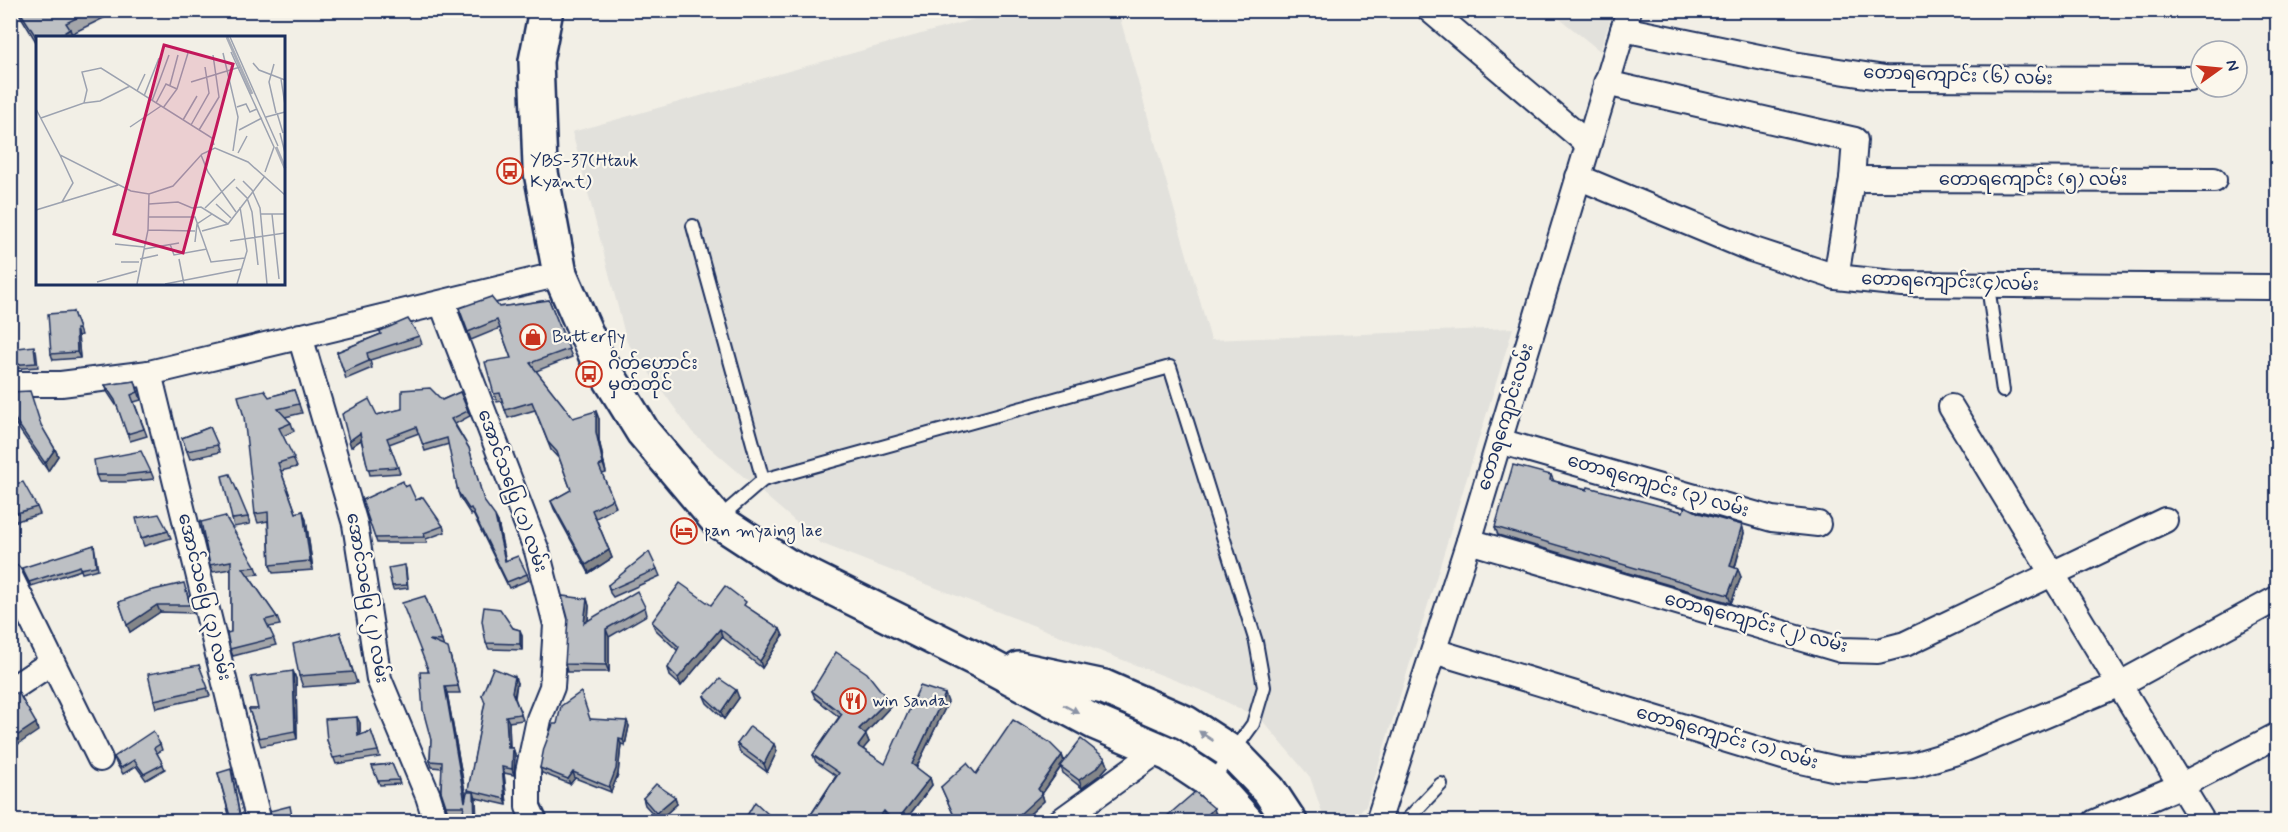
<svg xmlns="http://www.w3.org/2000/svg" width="2288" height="832" font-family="Mynerve,'Noto Sans Myanmar',sans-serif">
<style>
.built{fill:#e2e1dc}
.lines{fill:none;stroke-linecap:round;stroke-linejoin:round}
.lane-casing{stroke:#1b2f5e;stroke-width:16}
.street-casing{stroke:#1b2f5e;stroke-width:28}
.highway-casing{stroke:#1b2f5e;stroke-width:38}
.lane{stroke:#fbf7ec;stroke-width:12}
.street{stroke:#fbf7ec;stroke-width:24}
.highway{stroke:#fbf7ec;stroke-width:33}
.wall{fill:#a3a5a9;stroke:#1b2f5e;stroke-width:1.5}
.shaded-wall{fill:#848689;stroke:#1b2f5e;stroke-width:1.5}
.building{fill:#bdc0c4;stroke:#1b2f5e;stroke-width:1.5}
.oneway{fill:#8b93a5}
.labels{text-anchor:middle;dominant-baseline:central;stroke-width:4.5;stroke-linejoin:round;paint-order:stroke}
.street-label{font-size:18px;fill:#1b2f5e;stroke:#fbf7ec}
.poi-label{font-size:18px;fill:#1b2f5e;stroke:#fbf7ec;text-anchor:start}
.inset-river{fill:none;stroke:#a9adb7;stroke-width:3}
.inset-road{fill:none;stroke:#9ca2b0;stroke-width:1.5}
.view{fill:#c2185b;fill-opacity:0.15;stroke:#c2185b;stroke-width:3}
.inset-edge{fill:none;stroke:#1b2f5e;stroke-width:3}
</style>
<rect width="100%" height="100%" fill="#f2efe6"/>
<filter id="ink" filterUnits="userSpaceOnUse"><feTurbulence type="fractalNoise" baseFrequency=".0167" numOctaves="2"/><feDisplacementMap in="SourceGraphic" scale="12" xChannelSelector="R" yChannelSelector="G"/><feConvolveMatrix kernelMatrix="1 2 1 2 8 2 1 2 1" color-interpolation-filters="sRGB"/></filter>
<g filter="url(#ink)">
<g class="built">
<path d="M1003 11H1118L1211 340 1513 328 1366 806 1351 821H1325L1310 777 1261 719 1208 693 820 543 692 432 627 342 572 132Z"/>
<path d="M1550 11H1613L1600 51Z"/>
</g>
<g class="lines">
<g class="lane-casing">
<g id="lane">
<path d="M693 226 763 480"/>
<path d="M1988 286 2003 391"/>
<path d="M718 519 763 480 1170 367 1256 642 1264 687 1253 724 1212 781"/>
<path d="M1405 822 1441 784"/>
</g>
</g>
<g class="street-casing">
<g id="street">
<path d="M1430 10 1588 144"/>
<path d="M1623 29 1793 64 1885 78 2190 79"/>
<path d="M1606 83 1855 140 1852 179 1836 277"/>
<path d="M1578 177 1751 249 1836 277 1903 284 2269 287"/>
<path d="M1852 179 2214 180"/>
<path d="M442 304 537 551 556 625 552 687 539 719 528 772V807L535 822"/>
<path d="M300 336 355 524 379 679 428 796 436 822"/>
<path d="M149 373 259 822"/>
<path d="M10 384H61L149 373 560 274"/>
<path d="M1951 407 2203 822"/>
<path d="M1499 441 1772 519 1818 524"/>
<path d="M1469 541 1841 650 1878 651 1905 644 2165 520"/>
<path d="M10 576 100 759"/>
<path d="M1434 651 1783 757 1837 769 1866 770 1913 765 1960 751 2120 684 2278 598"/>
<path d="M10 690 52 662"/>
<path d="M1059 822 1159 750"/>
<path d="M1378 822 1469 541 1629 10"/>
<path d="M2095 822 2180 786 2278 735"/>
</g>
</g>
<g class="highway-casing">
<g id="highway">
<path d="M546 10 536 61 540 167 560 274 596 356 643 432 717 520 786 565 982 662 1094 722 1169 754 1211 782 1247 822"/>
<path d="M1019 669 1104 687 1186 723 1234 754 1269 790 1290 822"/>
</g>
</g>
<use href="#lane" class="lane"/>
<use href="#street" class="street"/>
<use href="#highway" class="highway"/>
</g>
<g class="wall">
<path d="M17 10H120L71 34 38 38V45Z"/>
<path d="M549 300 572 357 536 371 573 418 599 419V440L606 473 602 474 616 507 596 518 612 558 589 573 554 509 551 501 571 490 560 460 551 450 535 410 508 418 502 401 497 402 494 394 511 358 500 328 471 340 459 308 499 307Z"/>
<path d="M73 312 81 335 78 336 80 358 53 360 51 354Z"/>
<path d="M380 331 419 336 422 344 370 360 372 368 346 379 337 352 381 334Z"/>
<path d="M10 349 36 350 38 367 10 369Z"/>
<path d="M135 381 141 400 134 402 147 436 130 441 118 408 108 393 105 385Z"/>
<path d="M294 390 302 413 285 417 291 423 294 431 283 436 297 467 281 471 296 513 303 511 306 520 313 570 273 573 270 565 268 521 258 523 255 514 269 397Z"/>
<path d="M10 392 41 426 55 449 58 456 48 471 10 416Z"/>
<path d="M460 392 470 416 455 424 469 448 484 502 498 522 505 560 527 574 529 580 509 588 473 514 471 515 460 498 458 492 449 444 425 451 419 433 389 444 400 473 370 475 361 440 351 447 377 415 442 400Z"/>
<path d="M210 427 220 452 190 459 182 438Z"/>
<path d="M151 472 154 479 125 482H99L96 475Z"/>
<path d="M1551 475 1554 481 1683 512 1699 513 1742 525 1744 533 1735 568 1741 577 1731 603 1498 535 1495 527Z"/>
<path d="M10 485 37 507 40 514 10 523Z"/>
<path d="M405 487 416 500 443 526 445 532 426 539 427 543H377L362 500Z"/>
<path d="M248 517 250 524 234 527 232 519Z"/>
<path d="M201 522 256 567 259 574 248 575 277 617 280 625 269 627 276 645 233 656 230 649 231 632V569L213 572 210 565Z"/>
<path d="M168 531 171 538 144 546 141 538Z"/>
<path d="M94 545 98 569 82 573 81 570 31 586 24 572Z"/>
<path d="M406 569 408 588 393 590 392 586Z"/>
<path d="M657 569 660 576 613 597 610 593 608 585Z"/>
<path d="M186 590 193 613 160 612 130 632 119 602Z"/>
<path d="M425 596 444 647 450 655 460 693H447L466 798 468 792 485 703 482 695 517 683 515 698 523 720 509 722 510 748H513L515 754 514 775 504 773 507 805 476 798V799L463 813H448L441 791 442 768 432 767 430 761 431 740Z"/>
<path d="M587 599 589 606 588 621 645 607 647 615 609 637V672H567L565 664Z"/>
<path d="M711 605 748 608 780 629 783 636 762 668 722 637 681 686 670 676 668 668 678 651 655 629 652 622Z"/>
<path d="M513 628 520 630 522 636V650L489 649 486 643Z"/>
<path d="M340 632 357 683 303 687 299 676Z"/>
<path d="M199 665 210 696 156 708 154 700Z"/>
<path d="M293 671 296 679 297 739 261 746 249 709H258Z"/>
<path d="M812 691 890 707 865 734 866 735 869 742 863 749 885 764 948 702 916 768 930 778 932 785 904 822H890L887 819 885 822H806L836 776 816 762 813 755 839 717 815 698Z"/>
<path d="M704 696 739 698 724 719 707 703Z"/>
<path d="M357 717 360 723V735L371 731 380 757 336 764 327 740Z"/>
<path d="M590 719 629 726 625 745 621 744 618 774 611 792 575 778 570 784 542 773 540 768 557 724Z"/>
<path d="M160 744 162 750 157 753 165 769 146 780 136 766 123 774 116 763 114 757Z"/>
<path d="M737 744 777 751 767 772 740 752Z"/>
<path d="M1062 755 1064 761 1105 758 1108 766 1101 774 1082 788 1063 773 1061 767 1042 794 1044 801 1021 822H953L956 820 941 787 976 774Z"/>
<path d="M392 764 400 784 380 785 372 766Z"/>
<path d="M218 773H232L241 822H231Z"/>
<path d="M675 797 677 804 659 820 645 805 643 798Z"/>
</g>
<g class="shaded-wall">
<path d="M70 29 73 38H56Z"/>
<path d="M76 329 78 336 80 358 77 352Z"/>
<path d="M596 411 599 419V440L606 473 603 464 596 432Z"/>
<path d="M360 433 362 439 351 447 349 441Z"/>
<path d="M55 449 58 456 48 471 45 463Z"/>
<path d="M303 511 306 520 313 570 310 561Z"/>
<path d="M495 516 498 522 507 567 505 561Z"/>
<path d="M1742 525 1744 533 1733 574 1730 566Z"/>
<path d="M609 550 612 558 589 573 586 565Z"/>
<path d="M1738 569 1741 577 1731 603 1728 595Z"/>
<path d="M587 599 589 606 587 631 584 623Z"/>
<path d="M157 605 160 612 130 632 127 625Z"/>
<path d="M606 629 609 637V672L606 665Z"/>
<path d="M720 629 722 637 681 686 678 678Z"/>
<path d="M780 629 783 636 762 668 760 661Z"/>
<path d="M520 630 522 636V650L520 644Z"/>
<path d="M12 636 15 644 10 647V638Z"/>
<path d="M293 671 296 679 297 739 295 731Z"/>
<path d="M515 677 517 683 514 698 512 692Z"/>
<path d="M445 687 447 693 468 808 465 802Z"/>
<path d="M736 690 739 698 724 719 721 712Z"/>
<path d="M945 694 948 702 914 772 912 764Z"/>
<path d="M888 700 890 707 862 737 859 729Z"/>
<path d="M506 716 509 722 510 754 508 748Z"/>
<path d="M357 717 360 723V742L358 736Z"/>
<path d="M627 721 629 726 625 745 623 740Z"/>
<path d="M36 723 38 731 14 747 12 739Z"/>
<path d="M866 735 869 742 860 753 858 746Z"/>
<path d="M619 739 621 744 618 774 611 792 609 787Z"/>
<path d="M774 744 777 751 767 772 764 764Z"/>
<path d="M513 748 515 754 514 775 512 769Z"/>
<path d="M1062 755 1064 762 1042 794 1044 801 1021 822H1011L1038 789Z"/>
<path d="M1105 758 1108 766 1101 774 1082 788 1079 780Z"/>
<path d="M502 767 504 773 507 805 505 799Z"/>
<path d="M573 772 575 778 570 784 568 779Z"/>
<path d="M930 778 932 785 904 822H896Z"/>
<path d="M474 792 476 799 477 822H475Z"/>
<path d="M675 797 677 804 659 820 656 813Z"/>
<path d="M1214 808 1216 816 1211 822H1201Z"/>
<path d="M884 811 887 819 885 822H876Z"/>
</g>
<g class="building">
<path d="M19 10H93L66 23 70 29 56 38H38V40Z"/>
<path d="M491 297 499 307 549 300 569 349 530 363 573 418 596 411V432L603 464 599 466 613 499 592 510 609 550 586 565 551 501 571 490 557 452 548 442 532 402 505 410 500 393 494 394 485 362 511 358 497 320 468 332 459 308Z"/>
<path d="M73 312 79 329H76L77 352 51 354 48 314Z"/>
<path d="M408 319 419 336 367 353 369 361 344 372 337 352 381 334 380 331Z"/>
<path d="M34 346 36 363 10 365V349Z"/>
<path d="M135 381 138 392 131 395 144 429 127 434 115 400 105 385Z"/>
<path d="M430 388 442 400 460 392 468 411 451 419 469 448 484 501 495 516 505 561 518 556 527 574 507 582 471 508 469 509 458 492 447 438 423 445 416 427 387 438 398 467 368 469 360 433 349 441 342 414 369 399 377 415 402 409V390Z"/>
<path d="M264 390 269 397 294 390 299 404 278 409 291 423 279 428 294 458 278 463 296 513 303 511 310 561 270 565 268 512 255 514 244 417 238 396Z"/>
<path d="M30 391 41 425 55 449 45 463 10 412V392Z"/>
<path d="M210 427 218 445 187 451 182 438Z"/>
<path d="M141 451 151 472 123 475H96L94 460Z"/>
<path d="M1513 465 1551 475 1550 480 1587 490 1588 487 1683 512 1685 506 1699 513 1742 525 1730 566 1738 569 1728 595 1495 527Z"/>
<path d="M230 474 248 517 232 519 222 476Z"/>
<path d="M403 481 405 487 409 485 416 500 423 497 443 526 424 533 425 537 375 538 362 500Z"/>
<path d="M23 482 37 507 10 515V485Z"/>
<path d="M159 514 168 531 141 538 136 518Z"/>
<path d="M225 516 256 567 243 568 277 617 265 620 274 638 230 649 227 633 231 632V561L210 565 201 522Z"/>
<path d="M94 545 96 566 80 569V566L29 582 22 568Z"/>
<path d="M649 552 657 569 610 590 608 585Z"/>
<path d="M405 565 407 585 392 586 388 568Z"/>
<path d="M184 583 190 605H157L127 625 119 602 149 591Z"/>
<path d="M680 583 711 605 725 586 746 602 744 605 780 629 760 661 720 629 678 678 668 668 679 647 652 622Z"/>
<path d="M637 591 645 607 606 629V665L565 664 568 618 562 596 587 599 584 623Z"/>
<path d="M425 596 442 641 429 640 448 648 458 686 445 687 465 802 467 792H474L475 822H461L464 806H446L441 791 442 762 430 761 431 740 423 710 420 672H429L402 603Z"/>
<path d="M484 607 500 609 513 628 520 630V644L486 643 482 621Z"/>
<path d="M340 632 353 672 299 676 293 644Z"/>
<path d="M836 652 867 673 888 700 859 729 866 735 858 746 885 764 920 686 945 694 912 764 930 778 896 822H894L884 811 876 822H806L839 773 813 755 842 714 812 691Z"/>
<path d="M199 665 208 688 154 700 148 674Z"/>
<path d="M493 668 515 677 512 692 521 714 506 716 508 748H513L512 769 502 767 505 799 468 790 485 702 482 695Z"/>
<path d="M293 671 295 731 259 738 249 709H258L251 677Z"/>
<path d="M720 679 736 690 721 712 704 696Z"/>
<path d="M18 692 36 723 12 739 10 738V696Z"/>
<path d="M581 692 590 719 627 721 623 740 619 739 616 769 609 787 573 772 568 779 540 768 544 748 553 724H557L561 706Z"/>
<path d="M357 717 358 736 371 731 378 751 333 758 327 740 325 719Z"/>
<path d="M1013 720 1049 742 1062 755 1038 789 1042 794 1011 822H953L956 820 941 787 967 763 976 774Z"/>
<path d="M750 726 774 744 764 764 737 744Z"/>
<path d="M153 731 160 744 154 748 163 764 144 774 134 760 121 768 114 757Z"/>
<path d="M1081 739 1105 758 1098 767 1079 780 1060 766Z"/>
<path d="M392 764 399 780 378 781 372 766Z"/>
<path d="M231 769 240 818 231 820 218 773Z"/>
<path d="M656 784 675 797 656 813 643 798Z"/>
<path d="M1195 792 1214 808 1201 822H1171L1166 817Z"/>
<path d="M755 802 768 814 774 818 776 815 784 822H743Z"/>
<path d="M290 806 293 822H273L270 811Z"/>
<path d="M400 820V822L373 821Z"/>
</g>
<defs><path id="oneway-solid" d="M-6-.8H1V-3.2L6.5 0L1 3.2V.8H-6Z" transform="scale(1.5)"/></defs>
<g class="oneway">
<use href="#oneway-solid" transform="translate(1071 709) rotate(28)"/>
<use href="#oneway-solid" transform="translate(1206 736) rotate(-146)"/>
</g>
</g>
<defs>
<g id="bus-ring" transform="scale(1.35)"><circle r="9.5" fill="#fbf7ec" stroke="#c8321e" stroke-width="1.5"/><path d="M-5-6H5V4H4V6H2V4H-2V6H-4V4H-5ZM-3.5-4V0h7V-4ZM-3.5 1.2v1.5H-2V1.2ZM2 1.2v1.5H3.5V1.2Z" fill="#c8321e"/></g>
<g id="shop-ring" transform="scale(1.35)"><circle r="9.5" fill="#fbf7ec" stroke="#c8321e" stroke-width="1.5"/><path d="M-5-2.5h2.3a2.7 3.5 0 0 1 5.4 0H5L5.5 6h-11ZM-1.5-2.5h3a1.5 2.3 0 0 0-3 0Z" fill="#c8321e"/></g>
<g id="hotel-ring" transform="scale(1.35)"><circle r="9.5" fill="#fbf7ec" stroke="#c8321e" stroke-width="1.5"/><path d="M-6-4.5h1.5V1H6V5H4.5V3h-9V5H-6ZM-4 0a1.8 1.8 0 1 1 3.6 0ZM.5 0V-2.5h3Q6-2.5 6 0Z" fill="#c8321e"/></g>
<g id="restaurant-ring" transform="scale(1.35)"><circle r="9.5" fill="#fbf7ec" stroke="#c8321e" stroke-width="1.5"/><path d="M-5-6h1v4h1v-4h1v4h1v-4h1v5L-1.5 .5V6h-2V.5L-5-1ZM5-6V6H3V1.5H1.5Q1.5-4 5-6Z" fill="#c8321e"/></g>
</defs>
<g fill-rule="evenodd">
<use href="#bus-ring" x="510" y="171"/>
<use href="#shop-ring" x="533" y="337"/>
<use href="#bus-ring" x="589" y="374"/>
<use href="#hotel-ring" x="684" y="531"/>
<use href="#restaurant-ring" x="853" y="701"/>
</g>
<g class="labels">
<g class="street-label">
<text transform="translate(1958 76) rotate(2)">တောရကျောင်း (၆) လမ်း</text>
<text x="2033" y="180">တောရကျောင်း (၅) လမ်း</text>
<text transform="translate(1950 282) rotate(2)">တောရကျောင်း(၄)လမ်း</text>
<text transform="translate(1506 417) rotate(-73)">တောရကျောင်းလမ်း</text>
<text transform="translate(1658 486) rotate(16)">တောရကျောင်း (၃) လမ်း</text>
<text transform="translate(512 491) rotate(70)">အောင်သပြေ (၁) လမ်း</text>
<text transform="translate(204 597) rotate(76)">အောင်သပြေ (၃) လမ်း</text>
<text transform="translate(367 598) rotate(80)">အောင်သပြေ (၂) လမ်း</text>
<text transform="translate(1756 623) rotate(15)">တောရကျောင်း (၂) လမ်း</text>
<text transform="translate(1727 738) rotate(16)">တောရကျောင်း (၁) လမ်း</text>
</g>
<g class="poi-label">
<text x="530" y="161">YBS-37(Htauk<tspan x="530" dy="21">Kyant)</tspan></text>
<text x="552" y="337">Butterfly</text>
<text x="608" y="364">ဂိတ်ဟောင်း<tspan x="608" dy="21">မှတ်တိုင်</tspan></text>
<text x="704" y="531">pan myaing lae</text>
<text x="872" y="701">win sanda</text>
</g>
</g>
<g transform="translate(36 36)">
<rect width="249" height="249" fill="#f2efe6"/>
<path class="inset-river" d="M191 1 216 58M240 111 249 132"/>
<path class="inset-road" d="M194 1 242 110M195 16 238 111 229 136M187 17 202 81 197 115M217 27 223 34 249 44M238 28 233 46 240 77M245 43 249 69M155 46 204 31M134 49 142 19M101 55 109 38M108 60 123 22M116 65 133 19M48 67 64 65 94 50M120 67 130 48 141 53M201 71 210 68 214 76 221 73M127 72 141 53 152 17M0 73 24 119 95 155 113 158 137 150 166 118 179 112 212 126 249 159M241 77 247 97M230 81 249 76M5 82 48 67 51 54 46 36 65 32 176 102 178 109M147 84 161 60M155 89 173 57 169 31M94 91 125 70M163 94 183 61 177 19M203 94 226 82M244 97 249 117M202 117 211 100M24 119 37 147 26 166M165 119 172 136 200 176M207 145 216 154 224 172 231 248M200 151 211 162 216 176 222 229M113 168 142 166 156 172 165 171 192 188M180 168 195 182M169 172 199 143M0 174 82 149M225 178H249M236 178 243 243M112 181H159L175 226 209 222M112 194 159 195M166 195 192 188 229 140M194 205 249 197M159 206 161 188 176 178M79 208 108 211M134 208 138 219 171 213M108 213 143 207M104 223 122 219M143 223 148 248M85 226H103M61 246 101 235M101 248 112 194 113 158M129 248 206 233M201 248 211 215 204 171"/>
<path class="view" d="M128 9 197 28 147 217 78 198Z"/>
<rect width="249" height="249" class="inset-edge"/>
</g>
<rect width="2288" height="832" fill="none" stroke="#fbf7ec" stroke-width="36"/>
<rect x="18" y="18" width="2252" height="796" fill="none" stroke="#1b2f5e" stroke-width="2" filter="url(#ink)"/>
<g transform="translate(2219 69) rotate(75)"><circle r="28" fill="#fbf7ec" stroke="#a1a7b3" stroke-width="1.5"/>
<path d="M0-4.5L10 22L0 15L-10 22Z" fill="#c8321e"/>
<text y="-9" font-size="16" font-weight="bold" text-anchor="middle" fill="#1b2f5e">N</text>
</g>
</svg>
